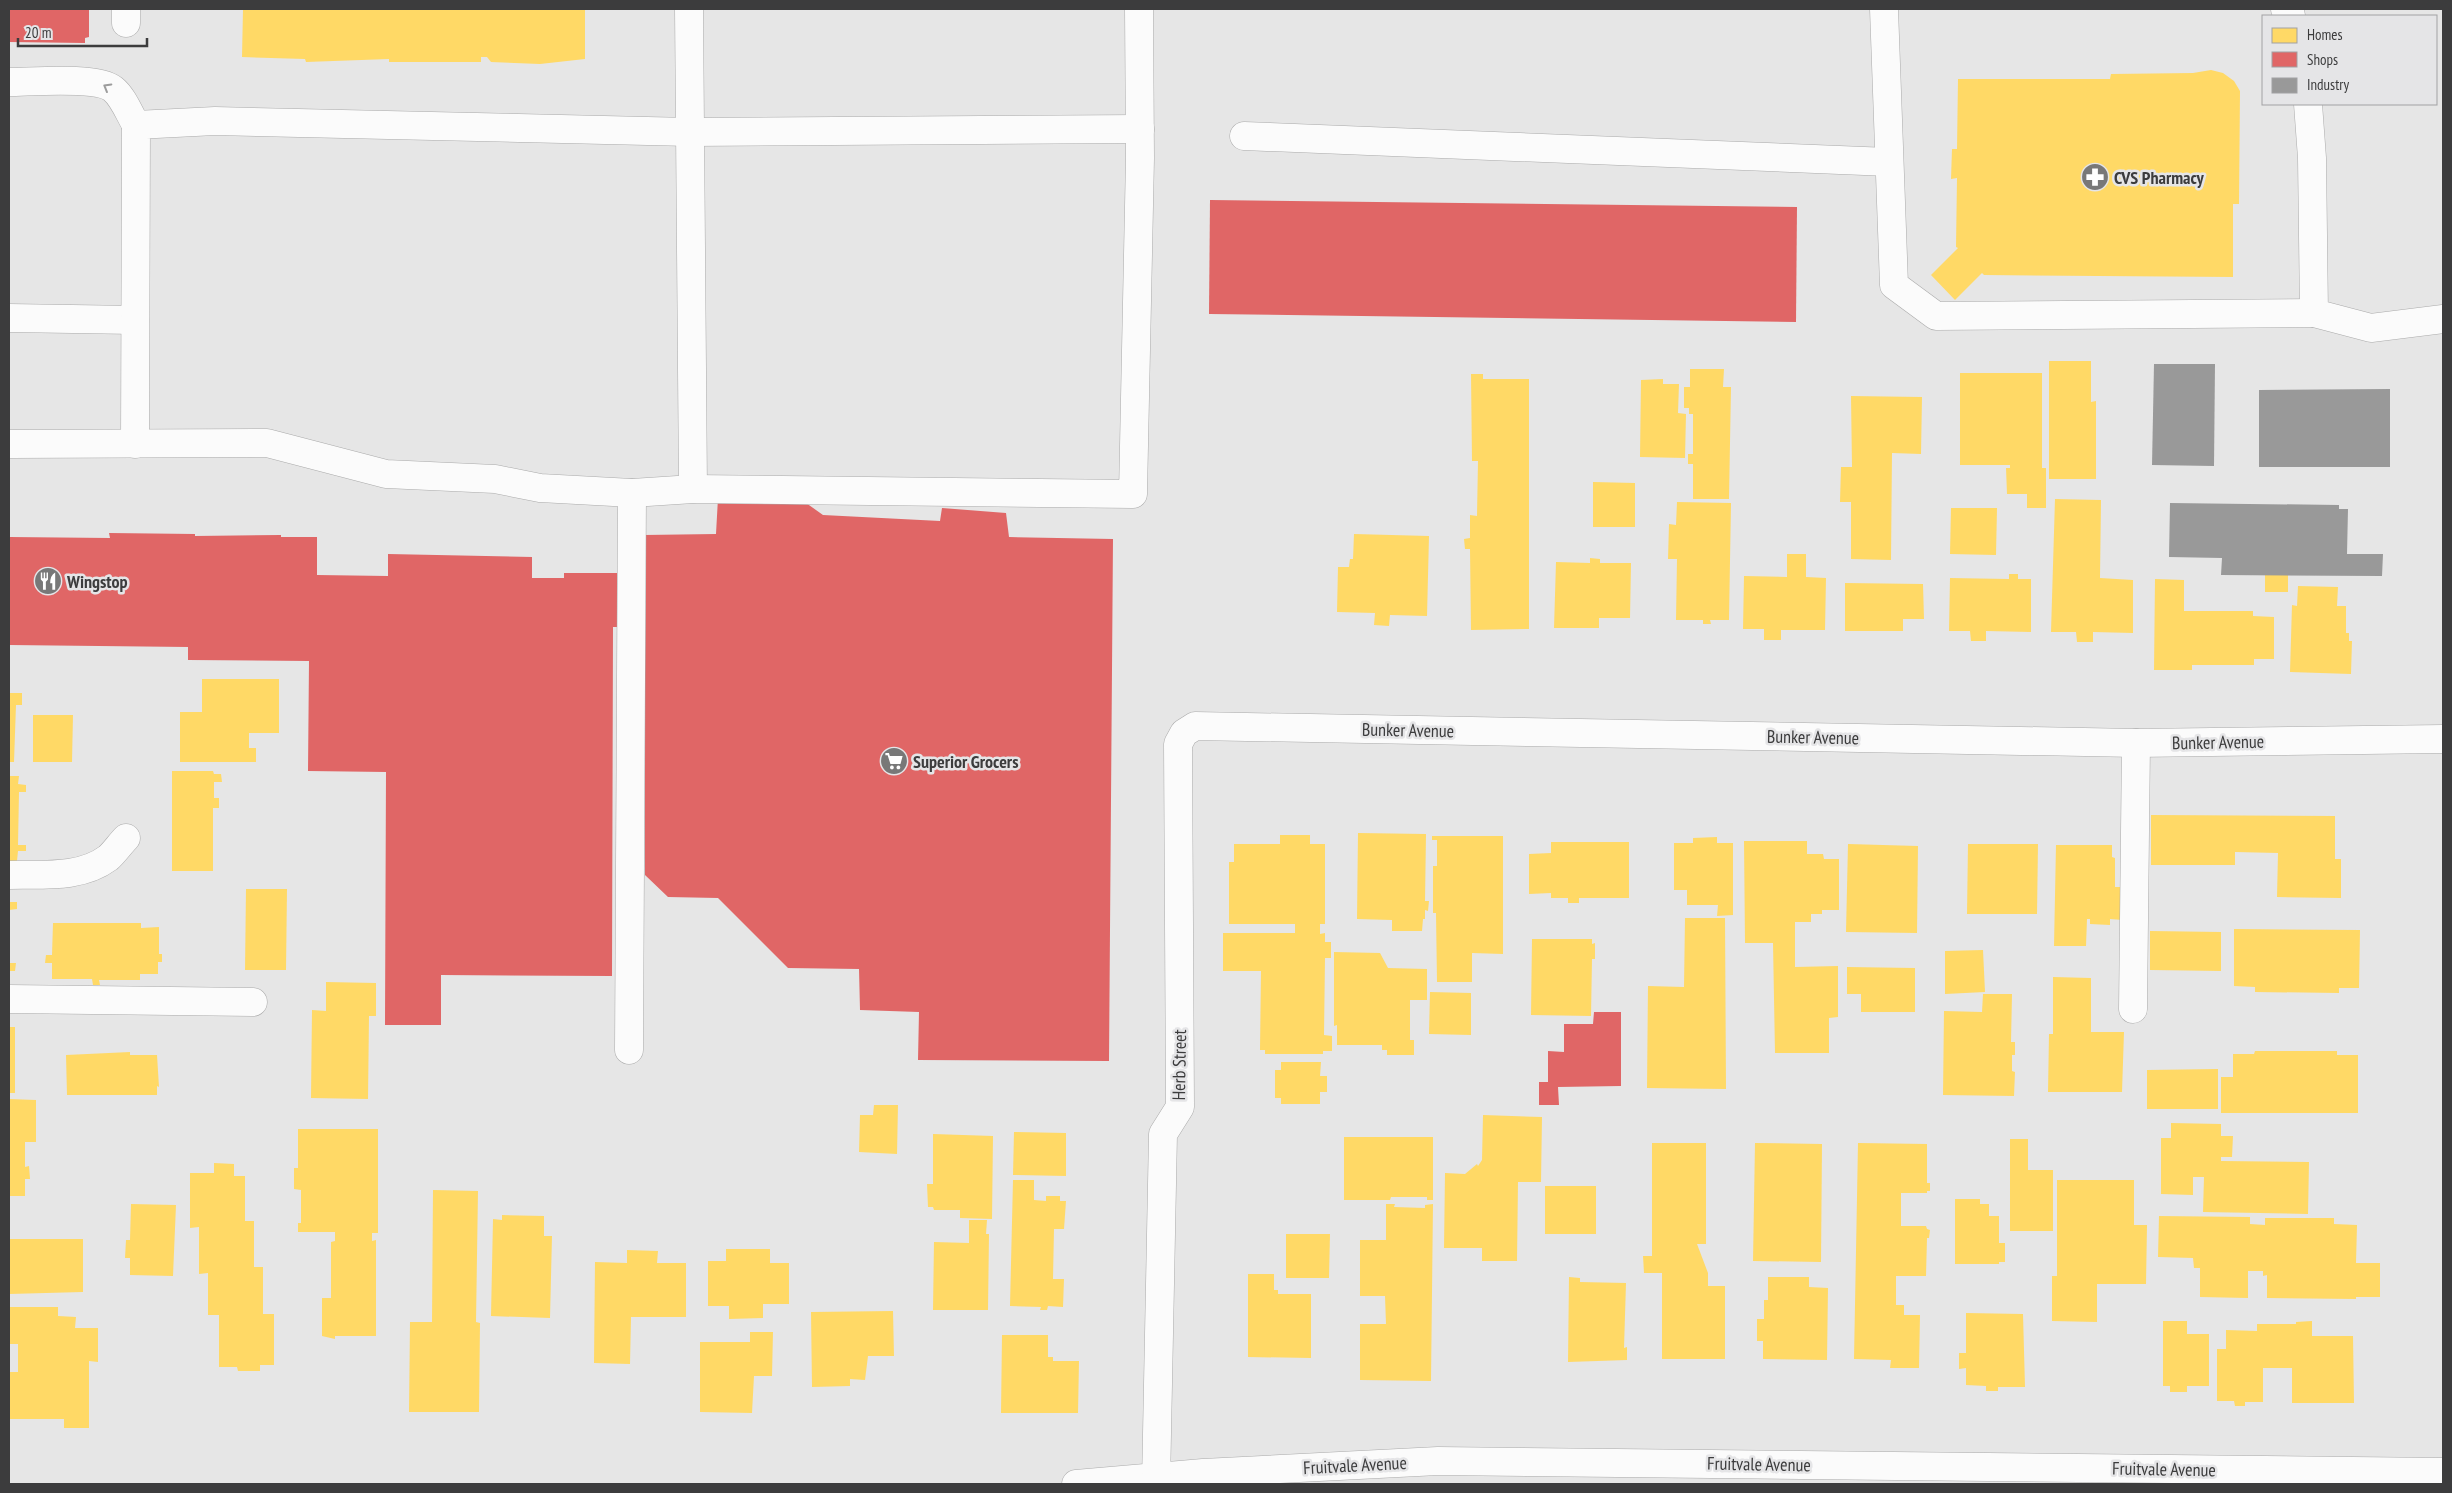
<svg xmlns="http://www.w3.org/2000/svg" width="2452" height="1493" font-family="'PT Sans Narrow',sans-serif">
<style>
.homes{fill:#ffd966}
.shops{fill:#e06666}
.industry{fill:#999}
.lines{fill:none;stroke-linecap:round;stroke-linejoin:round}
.minor-casing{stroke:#aaa;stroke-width:29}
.minor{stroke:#fbfbfb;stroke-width:28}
.oneway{stroke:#9c9c9c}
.labels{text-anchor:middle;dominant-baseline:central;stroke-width:5;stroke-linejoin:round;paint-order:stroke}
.poi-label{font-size:18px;font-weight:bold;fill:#3c3c3d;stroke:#e5e5e7;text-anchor:start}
.street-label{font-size:18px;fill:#3c3c3d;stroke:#e5e5e7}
</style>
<rect width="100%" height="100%" fill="#e6e6e6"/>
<g class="homes">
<path d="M243 9H585V59L540 64 491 62 487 57H481V62H389V59L306 62 305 59 242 57Z"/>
<path d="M2211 70 2223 73 2234 81 2240 91 2239 204H2233V277L1984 275 1982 273 1955 300 1931 275 1958 248 1956 247 1957 178 1951 179 1952 149H1957L1958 79H2110L2111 74 2193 73Z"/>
<path d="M2049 361H2091V402L2096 401V479H2049Z"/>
<path d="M1690 369H1724L1723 387H1731L1729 499H1693V464H1688V454H1693V414H1689V408H1684V387H1690Z"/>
<path d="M1960 373H2042V468H2046V508H2027V494H2007L2006 468H2010V465H1960Z"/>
<path d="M1471 374H1483V379H1529V629L1471 630 1470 549H1465L1464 539 1470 538V515L1477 516 1478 461H1472Z"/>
<path d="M1663 379V384H1679L1678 413 1686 414 1685 458 1640 457 1641 380Z"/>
<path d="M1851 396 1922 397 1921 454 1892 453 1891 560 1851 559V502H1840L1841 467H1852Z"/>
<path d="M1593 482 1635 483V527H1593Z"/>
<path d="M2055 499 2101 500 2100 578 2133 580V633L2093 632V642H2077L2076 632H2051Z"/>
<path d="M1677 502 1731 503 1729 620H1710L1711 624H1703V620H1676L1677 559H1668L1669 524 1676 525Z"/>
<path d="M1951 508H1997L1996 555 1950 554Z"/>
<path d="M1354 534 1429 536 1427 616 1390 615 1389 626 1374 625 1375 613 1337 612 1338 567H1349L1350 559H1353Z"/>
<path d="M1787 554H1806V577L1826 578 1825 630H1781V640H1764V629H1743L1744 576 1787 577Z"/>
<path d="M1590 558 1600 559V563H1631L1630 618H1599V628H1554L1556 562 1590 563Z"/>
<path d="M2009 574H2018V579H2031V632L1986 631V641H1971L1970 631H1949L1950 578 2009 579Z"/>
<rect x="2265" y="575" width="23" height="17"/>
<path d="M2155 579 2184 580V611H2253V616L2274 617V659H2254V665H2192V670H2154Z"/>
<path d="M1845 583 1923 584 1924 619H1903V631H1845Z"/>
<path d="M2298 586 2338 587 2337 606H2346V633H2349V641H2352L2351 674 2290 672 2292 605 2297 606Z"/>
<path d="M202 679H279V733H249V748H256V762H180V712H202Z"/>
<path d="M9 693H22V705H16L14 762H9Z"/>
<path d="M33 715H73L72 762H33Z"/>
<path d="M172 771H213L214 774H221L222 782H214V798H219V808H213V871H172Z"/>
<path d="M9 776H19L18 784 26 785V792H19L18 845H26V851H18L17 861H9Z"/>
<path d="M2151 815 2335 816V859H2341V898L2277 897 2278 853 2235 852V865H2151Z"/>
<path d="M1358 833 1426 834 1425 901H1429L1428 911 1425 910V919H1423L1422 931H1392V920L1357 919Z"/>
<path d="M1280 835H1310V844H1325V924H1320V934L1325 933V942H1331V958H1325L1324 1035 1332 1036V1051H1323V1054H1265V1050H1260L1261 971H1223V933H1295V924H1229V862H1234V844H1280Z"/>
<path d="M1432 836H1503V954L1472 953V982H1437L1436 913H1433V866H1437V840H1432Z"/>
<path d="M1717 837V843H1733V915L1717 916 1718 905H1687V890H1674V843H1693V838Z"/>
<path d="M1744 841H1807V854H1823L1824 859H1839V910H1822V914H1811V922H1795V967L1838 966V1017L1829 1018V1053H1775L1773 943H1745Z"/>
<path d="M1551 842H1629V898H1579V903H1568V898H1551V893L1529 894V854L1551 853Z"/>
<path d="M1848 844 1918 846 1917 933 1846 932Z"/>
<path d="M1968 844H2038L2037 914H1967Z"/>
<path d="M2056 845H2112V857L2115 858V887H2124L2123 920 2110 919V925L2090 924V919H2087L2086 946H2054Z"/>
<path d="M246 889H287L286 970H245Z"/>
<path d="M9 902H17V909L9 910Z"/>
<path d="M1685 918H1725L1726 1089 1647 1088 1648 986 1684 987Z"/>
<path d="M53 923H141V928L159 927V954H162V962H158V974H140V980H99L100 985H93L92 979H52V963H45L46 955H52Z"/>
<path d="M2234 929 2360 930 2359 988H2339V993L2255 992V987L2234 986Z"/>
<path d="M2150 931 2221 932V971L2150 970Z"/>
<path d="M1532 939H1592V944L1595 943V959H1592L1591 1016 1531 1015Z"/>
<path d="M1983 950 1985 992 1945 994V951Z"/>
<path d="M1334 952 1380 953 1388 968 1427 969V1000H1410V1040H1414V1055H1387V1050H1382V1045H1337V1025L1334 1026Z"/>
<path d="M9 963H16L15 971H9Z"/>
<path d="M1847 967 1915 968V1012H1861V994H1847Z"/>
<path d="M2053 977 2091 978V1032H2124L2122 1092H2048L2049 1034H2053Z"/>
<path d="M326 982 376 983V1016H369L368 1099 311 1098 312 1010 326 1011Z"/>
<path d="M1430 992 1471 993V1035L1429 1034Z"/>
<path d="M1983 994H2012L2011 1042H2015V1055H2012V1071L2015 1072 2014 1096 1943 1095 1944 1011 1982 1012Z"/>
<rect x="9" y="1027" width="6" height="66"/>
<path d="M2255 1051H2337V1055H2358V1113H2221V1077H2233V1054H2254Z"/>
<path d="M130 1052V1055H157L159 1087 157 1086V1095H67L66 1055Z"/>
<path d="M1281 1062H1321L1320 1076H1327V1092H1320V1104H1281V1098H1275V1070H1281Z"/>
<path d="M2218 1069V1109H2147V1070Z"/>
<path d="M9 1099 36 1100V1142H25V1167L29 1166 30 1179H25V1196H9Z"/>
<path d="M874 1105H898L897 1154 859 1152 860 1115H873Z"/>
<path d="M1483 1115 1542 1117 1541 1182H1518L1517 1261H1482V1248H1444L1445 1173 1465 1174 1477 1164 1478 1166 1482 1160Z"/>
<path d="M2171 1123 2221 1124V1136H2233L2232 1157H2221V1161L2309 1162 2308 1214 2203 1212 2204 1177H2193V1195L2161 1194V1138H2171Z"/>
<path d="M298 1129H378V1233H372V1241L376 1240V1336H335V1339L322 1336V1298H331V1242L335 1241V1232H298V1223H301V1190L294 1189V1168H298Z"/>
<path d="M1014 1132 1066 1133V1176L1013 1175Z"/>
<path d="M933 1134 993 1136 992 1219 960 1218V1210H934L933 1207H928L927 1184H933Z"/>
<path d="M1344 1137H1433V1200H1427V1197H1391L1390 1200H1344Z"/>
<path d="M2010 1139H2028V1170H2053V1231H2010Z"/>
<path d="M1652 1143H1706V1244H1697L1708 1273V1286H1725V1359H1662V1273H1644L1643 1256H1652Z"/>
<path d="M1755 1143 1822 1144 1821 1262 1753 1261Z"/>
<path d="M1858 1143 1927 1144V1183H1930V1191H1927V1193H1901V1226H1926L1927 1229 1930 1230 1929 1238H1927L1926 1276H1896V1305H1904V1315H1920L1919 1368H1890L1891 1360 1854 1359Z"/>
<path d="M214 1163 234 1164V1176H245V1221H254V1267H263V1314H274V1365H260V1371H238L237 1367H219V1315H208V1273L199 1274V1227L190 1228V1173H214Z"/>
<path d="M1013 1180H1034V1200L1046 1201V1196H1060V1201H1066L1064 1229H1054L1053 1279H1064L1063 1307 1048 1306 1047 1310H1040L1041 1307 1010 1306Z"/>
<path d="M2057 1180H2134V1225H2147L2146 1284H2097V1322L2052 1321V1276H2057Z"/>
<rect x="1545" y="1186" width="51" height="48"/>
<path d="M433 1190 478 1191 476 1322 480 1323 479 1412H409L410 1322H432Z"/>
<path d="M1955 1199H1980V1204H1989V1216H1999V1243H2005V1262H1999V1264H1955Z"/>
<path d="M131 1204 176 1205 173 1276 130 1275V1258H125L126 1240H130Z"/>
<path d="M1386 1204H1395L1394 1207 1425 1208V1205L1433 1204 1431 1381 1360 1380V1324H1386L1385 1296H1360V1240H1386Z"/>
<path d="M502 1215 544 1216V1236H552L550 1318 491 1316 493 1219 502 1220Z"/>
<path d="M2159 1216 2250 1217V1224L2265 1225V1218H2334V1224L2357 1225 2356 1263H2380V1297H2356V1299L2267 1298V1275L2263 1276V1271H2248V1298L2200 1297V1268H2194L2193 1258 2158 1257Z"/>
<path d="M969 1220H987L986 1234H989L988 1310H933L934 1242 969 1243Z"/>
<path d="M1286 1234H1330L1329 1278H1286Z"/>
<path d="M9 1239H83V1292L9 1294Z"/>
<path d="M726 1249H770V1263H789V1304H763V1318L729 1319V1306H708V1261H726Z"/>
<path d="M627 1250 658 1251 657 1263H686V1317H631L630 1364 594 1363 595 1262 627 1263Z"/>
<path d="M1248 1274H1274V1290H1278V1294H1311V1358L1248 1357Z"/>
<path d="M1569 1277 1580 1278V1282L1626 1283 1624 1348 1627 1347V1360L1568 1362Z"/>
<path d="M1768 1277H1809V1287L1828 1288 1827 1360 1763 1359V1341H1757V1319H1764V1300H1768Z"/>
<path d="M9 1307H58V1316L76 1317 75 1328H98V1362L89 1361V1428H64V1419H9V1372H18V1344H9Z"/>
<path d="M893 1311 894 1356H868L865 1380 850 1379V1386L812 1387 811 1312Z"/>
<path d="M1966 1313 2023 1314 2025 1387H1998V1391H1986V1386L1966 1385V1368L1959 1369V1353H1966Z"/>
<path d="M2163 1321H2187V1334H2209V1386H2187V1392H2170V1386H2163Z"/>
<path d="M2312 1321V1336H2353L2354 1403H2292V1368H2263V1402H2245V1406H2235L2234 1401H2217V1349H2226V1330L2257 1331V1324H2296V1322Z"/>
<path d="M750 1332H773L772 1376H754L752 1413 700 1412V1342H750Z"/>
<path d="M1002 1335H1048V1357H1053V1361H1079L1078 1413H1001Z"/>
</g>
<g class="shops">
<path d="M9 9H89V37L85 38V43L9 42Z"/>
<path d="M1210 200 1797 207 1796 322 1209 314Z"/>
<path d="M792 493 823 515 940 521 942 508 1006 513 1009 537 1113 539 1109 1061 918 1060 919 1012 860 1010 859 969 788 968 718 898 668 897 645 875 644 535 716 534 718 498Z"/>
<path d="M109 533 195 534V536L281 535V537H317V575L388 576V554L532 557V578H564V573H617V627H613L612 976 441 975V1025H385L386 772 308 771 309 661 188 660V647L9 645V537L110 538Z"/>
<path d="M1594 1012H1621V1086L1558 1087 1559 1105H1539V1082H1548V1051L1564 1052V1024H1593Z"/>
</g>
<g class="industry">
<path d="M2154 364H2215L2214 466 2152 465Z"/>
<path d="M2390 389V467H2259V390Z"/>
<path d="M2170 503 2339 505V509H2348L2347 554H2383L2382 576 2221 575 2222 558 2169 557Z"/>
</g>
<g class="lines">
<g class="minor-casing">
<g id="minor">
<path d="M689 9 693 489"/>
<path d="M1884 9 1894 285 1936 316 2314 313"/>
<path d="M2285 9 2290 12 2291 16"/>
<path d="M126 23V9"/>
<path d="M9 82C31 82 97 76 113 89 123 97 129 113 136 125"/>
<path d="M2308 104 2312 158 2314 313 2371 328 2443 319"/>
<path d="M1244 136 1889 162"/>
<path d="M9 318 135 320"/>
<path d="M9 444 267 443 386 474 495 479 540 488 632 493 693 489 1133 494 1140 158 1139 9"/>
<path d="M135 444 136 125 215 121 690 132 1140 129"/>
<path d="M9 875C41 874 80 879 108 858 114 853 120 844 126 838"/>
<path d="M9 999 253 1002"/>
<path d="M2133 1009 2136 743"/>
<path d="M629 1050 632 493"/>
<path d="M1076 1484 1203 1473 1438 1461 2443 1472"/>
<path d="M1156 1484 1163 1134 1180 1107 1178 744 1184 733 1195 726 2136 743 2443 739"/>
</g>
</g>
<use href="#minor" class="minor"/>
</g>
<defs><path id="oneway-chevron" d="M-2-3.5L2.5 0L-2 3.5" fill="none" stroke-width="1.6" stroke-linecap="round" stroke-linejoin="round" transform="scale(1.25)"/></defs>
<use class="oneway" href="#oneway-chevron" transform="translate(107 87) rotate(-150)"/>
<defs>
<g id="pharmacy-disc" transform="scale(1.4375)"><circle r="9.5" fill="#787878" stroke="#e5e5e7"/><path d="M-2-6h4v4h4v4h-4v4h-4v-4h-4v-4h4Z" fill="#fff"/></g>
<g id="restaurant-disc" transform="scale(1.4375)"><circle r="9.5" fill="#787878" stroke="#e5e5e7"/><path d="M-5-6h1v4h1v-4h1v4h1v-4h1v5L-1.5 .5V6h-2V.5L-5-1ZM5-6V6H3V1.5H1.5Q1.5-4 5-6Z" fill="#fff"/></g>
<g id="supermarket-disc" transform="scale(1.4375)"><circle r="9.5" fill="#787878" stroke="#e5e5e7"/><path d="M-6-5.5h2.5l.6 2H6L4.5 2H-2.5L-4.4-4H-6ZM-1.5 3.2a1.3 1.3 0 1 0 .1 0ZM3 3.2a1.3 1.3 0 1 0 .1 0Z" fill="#fff"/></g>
</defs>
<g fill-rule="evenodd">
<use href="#pharmacy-disc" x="2095" y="177"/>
<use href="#restaurant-disc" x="48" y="581"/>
<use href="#supermarket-disc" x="894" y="761"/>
</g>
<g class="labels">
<g class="poi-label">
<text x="2114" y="177">CVS Pharmacy</text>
<text x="67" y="581">Wingstop</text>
<text x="913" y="761">Superior Grocers</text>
</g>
<g class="street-label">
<text transform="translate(1408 730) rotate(1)">Bunker Avenue</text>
<text transform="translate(1813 737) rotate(1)">Bunker Avenue</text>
<text transform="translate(2218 742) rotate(-1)">Bunker Avenue</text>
<text transform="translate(1179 1065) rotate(-89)">Herb Street</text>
<text transform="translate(1759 1464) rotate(1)">Fruitvale Avenue</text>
<text transform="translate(1355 1465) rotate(-3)">Fruitvale Avenue</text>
<text transform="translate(2164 1469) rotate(1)">Fruitvale Avenue</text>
</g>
</g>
<rect width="2452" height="1493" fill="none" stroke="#3c3c3d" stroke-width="20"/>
<rect x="2262" y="15" width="175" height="90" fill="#e5e5e7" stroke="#a1a1a3"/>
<rect x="2272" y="28" width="25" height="15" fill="#ffd966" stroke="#a1a1a3"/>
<text x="2307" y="40" font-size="15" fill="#3c3c3d">Homes</text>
<rect x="2272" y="52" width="25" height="15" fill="#e06666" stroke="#a1a1a3"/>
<text x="2307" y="65" font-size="15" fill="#3c3c3d">Shops</text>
<rect x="2272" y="78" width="25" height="15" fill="#999999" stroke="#a1a1a3"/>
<text x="2307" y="90" font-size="15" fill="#3c3c3d">Industry</text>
<path d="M18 38v8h129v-8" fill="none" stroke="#3c3c3d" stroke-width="2.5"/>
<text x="25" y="38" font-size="15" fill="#3c3c3d" stroke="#e5e5e7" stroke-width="4" paint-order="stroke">20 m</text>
</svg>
